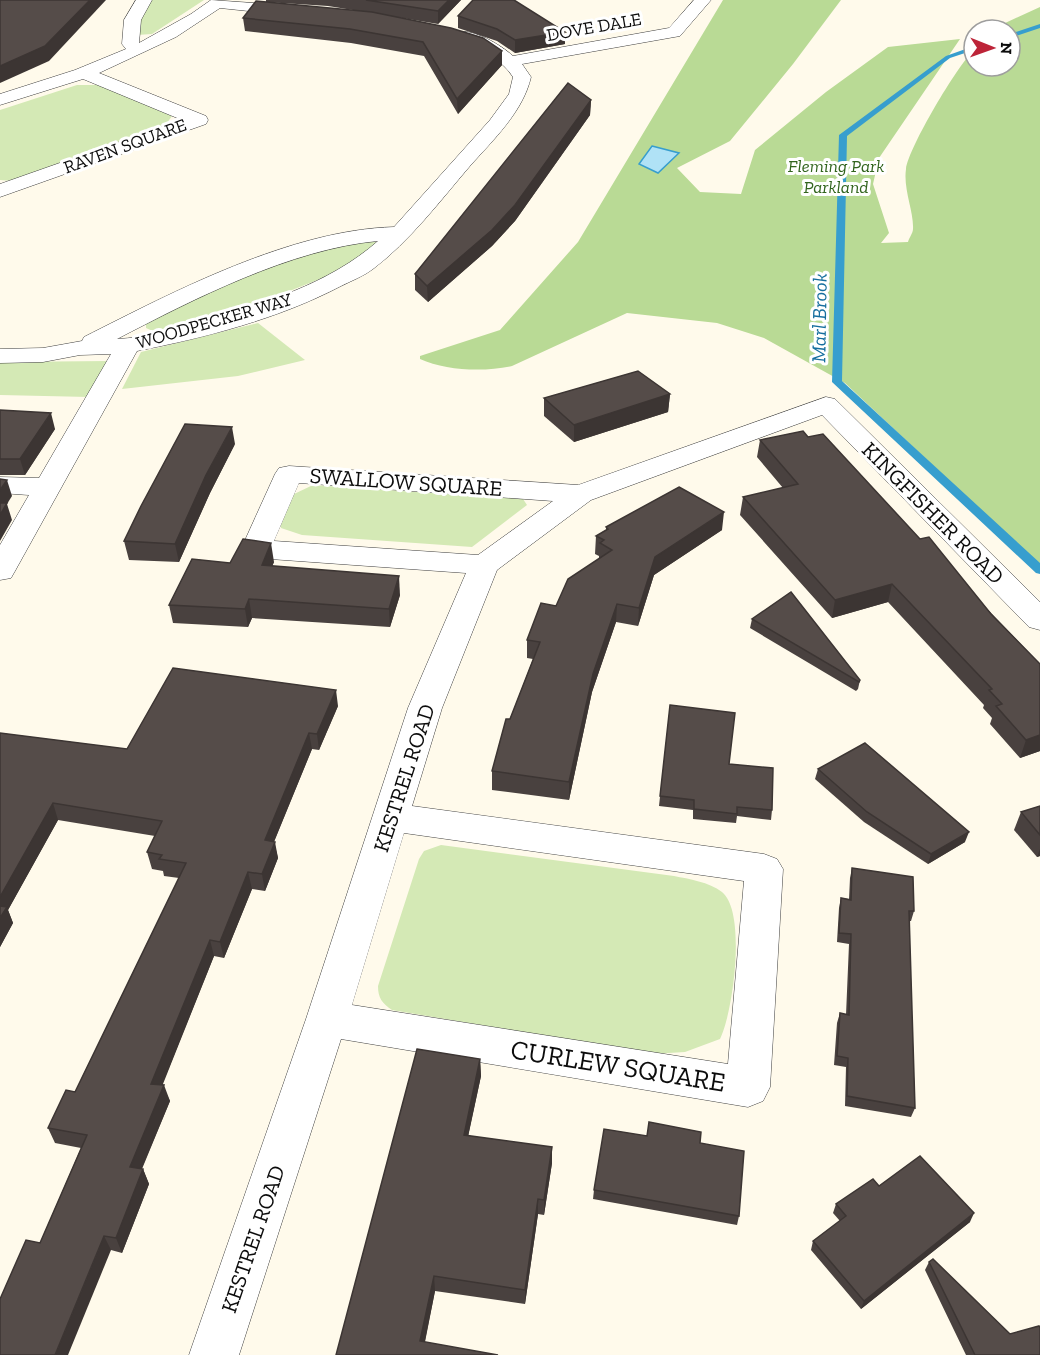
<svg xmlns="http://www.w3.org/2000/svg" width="1040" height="1355" font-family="'Zilla Slab',serif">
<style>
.green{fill:#d4e9b5}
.forest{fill:#b9da95}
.water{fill:#b0e2f6;stroke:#379ece;stroke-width:1.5}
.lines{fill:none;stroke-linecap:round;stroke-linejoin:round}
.stream{fill:#379ece;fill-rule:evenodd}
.minor-casing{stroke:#3f3f3f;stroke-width:1}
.minor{fill:#fff;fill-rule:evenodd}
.wall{fill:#49413f}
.shaded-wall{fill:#3c3533}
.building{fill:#554c49;stroke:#3c3533;stroke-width:1.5}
.labels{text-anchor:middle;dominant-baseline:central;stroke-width:6;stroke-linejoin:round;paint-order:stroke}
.far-street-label{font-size:18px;fill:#0c0c0c;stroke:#fff}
.far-park-label{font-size:18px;font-style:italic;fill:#31641d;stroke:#fff}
.far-water-label{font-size:20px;font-style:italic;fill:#156e9e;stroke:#fff}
.street-label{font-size:22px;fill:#0c0c0c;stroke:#fff}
.near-street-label{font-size:27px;fill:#0c0c0c;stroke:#fff}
</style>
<rect width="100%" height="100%" fill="#fffaeb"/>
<g class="green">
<path d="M149 0H204L152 34 137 35V29Z"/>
<path d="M77 85H99L172 116 164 127 13 181 0 180V110Z"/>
<path d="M374 240 378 246 325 277 244 309 198 323 155 332 146 328V321L246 275 308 253Z"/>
<path d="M258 323 305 360 238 376 122 389 141 352Z"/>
<path d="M109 361 89 397 0 395V362Z"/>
<path d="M313 485 523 499 527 505 472 547 302 535 281 528 279 521 292 495Z"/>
<path d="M441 845 674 876C689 879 709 882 722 892 747 912 733 1013 720 1039L685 1052 652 1054 392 1010C382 1003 378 998 378 986L419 859 424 851Z"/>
</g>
<path class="forest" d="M723 0H841L793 64 730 141 677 168 700 192 741 194 755 150 826 92 888 47 960 39 879 158 873 184 889 233 881 243 908 242C909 238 913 233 913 229 914 212 903 189 906 169 909 147 957 66 974 50V66H1010V30H996L1003 24 1040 7V566L845 383 764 338 717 323 627 313 512 366C485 372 446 371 420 359V356L500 330 578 242Z"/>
<path class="water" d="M652 146 679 153 658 173 639 164Z"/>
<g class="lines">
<g class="stream">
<path d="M1040 24V28L1010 38V34Z"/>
<path d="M974 46V50L950 58 847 136 842 381 1040 563V574L1036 573 832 382 839 135 946 56Z"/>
</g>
<g class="minor-casing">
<g id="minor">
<path d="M136 0H152L141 20 139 43 191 14 211 0 296 6 304 11 296 16 220 8 176 37 99 73 206 116 208 120 206 124 0 197V184L182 120 83 79 0 105V94L75 70 126 49 122 44 124 20Z"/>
<path d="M694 0H711L680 36 522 64 531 77C523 112 493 140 470 166 440 201 410 241 373 269 364 276 351 281 341 286 278 319 207 337 137 351L15 571 11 578 0 580V545L29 495 0 493V477L39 478 111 354 80 355 43 362 0 363V349L43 348 82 341 84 337C175 291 291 230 394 227L490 120 509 94 513 77C500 57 478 48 456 40L454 36 456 32C473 28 501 45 513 56L669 28ZM378 241C328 285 262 304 199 322 172 329 145 338 117 339 194 299 291 249 378 241Z"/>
<path d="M826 397 835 399 1040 602V630L1029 627 822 415 591 500 497 570 442 708 412 806 764 854 777 859 783 869 770 1087 763 1101 748 1107 341 1039 239 1355H189L306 1019 408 708 466 573 256 558 245 555 241 549 275 474 279 468 289 466 578 485ZM299 483 553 501 478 555 274 541ZM404 833 744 881 728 1064 352 1005Z"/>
</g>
</g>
<use href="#minor" class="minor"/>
</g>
<g class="wall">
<path d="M266 0H461L438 24 396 17 502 51V65L458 114 424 56 351 43 245 31 243 18 359 11 328 6 266 2Z"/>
<path d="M458 16 565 32V44L515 53 497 41 458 28Z"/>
<path d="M591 100 590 115 515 221 492 246 428 302 415 290V274Z"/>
<path d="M670 394 668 412 574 442 544 416V398Z"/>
<path d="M0 410 55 429 25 475H0Z"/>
<path d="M808 437 920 539 1040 664V751L1020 758 990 724 992 718 983 708 984 705 888 602 832 618 740 515 743 497 783 488 757 457 760 440Z"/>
<path d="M235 444 210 493 179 562 129 560 124 541Z"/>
<path d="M606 527 722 530 654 575 638 626 616 622 592 692 569 800 492 790V771L510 719 533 659 527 658V640L599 559V556L595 554 596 536 606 530Z"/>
<path d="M274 562 272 566 400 595 390 627 252 618 248 627 173 623 169 605 230 563Z"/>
<path d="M752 619 860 680 858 689 856 691 750 628Z"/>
<path d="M670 705 729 764 772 810 771 820 737 816 736 823 693 819V810L659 806Z"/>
<path d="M338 706 319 750 312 749 274 842 278 858 265 891 252 889 224 958 214 956 162 1085 170 1101 142 1169H143L149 1184 122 1253 111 1250 40 1243 81 1148 55 1143 48 1128 75 1092 179 878 164 876 163 871 152 869 147 852 155 836 58 820 8 910 13 923 0 947V733L127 749Z"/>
<path d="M818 769 965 842 928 864 864 822 815 779Z"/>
<path d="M1040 806V856L1037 857 1014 830 1021 812Z"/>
<path d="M852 868 914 911 911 921H909L915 1108 911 1117 845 1106 846 1067 834 1065 837 1023 840 1013 846 1015 849 944 837 942 839 908 841 898 849 899 850 878Z"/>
<path d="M480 1059 481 1076 468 1136 552 1147V1163L544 1215 538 1214 525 1304 435 1291 425 1342 336 1355Z"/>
<path d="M647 1136 700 1143 739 1216 737 1225 593 1199 594 1190Z"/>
<path d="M879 1186 970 1222 861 1309 811 1250 813 1241 840 1221 833 1213 836 1204Z"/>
<path d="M929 1262 1010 1334 1040 1355H966L925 1270Z"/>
</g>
<g class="shaded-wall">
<path d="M90 0H106L49 61 0 83V66Z"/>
<path d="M449 0H461L438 24V11Z"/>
<path d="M565 32V44L515 53V40Z"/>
<path d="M502 51V65L458 114 457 99Z"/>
<path d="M591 100 590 115 515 221 492 246 428 302 427 286Z"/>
<path d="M670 394 668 412 574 442V425Z"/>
<path d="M51 413 55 429 25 475 20 459Z"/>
<path d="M232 427 235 444 210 493 179 562 175 544 206 475Z"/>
<path d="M7 480 12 496 7 504 12 520 0 541V490Z"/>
<path d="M724 512 722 530 654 575 638 626 639 608 655 557Z"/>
<path d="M271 543 274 562 265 583 262 565Z"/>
<path d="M399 576 400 595 390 627 389 609Z"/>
<path d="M892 584 888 602 832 618 835 600Z"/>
<path d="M249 599 252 618 248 627 245 609Z"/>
<path d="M617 604 616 622 592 692 569 800V782L593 674Z"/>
<path d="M336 690 338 706 319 750 317 734Z"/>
<path d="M309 733 312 749 268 856 265 840Z"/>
<path d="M1040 735V751L1020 758 1026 740Z"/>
<path d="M53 803 58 820 8 910 13 923 0 947V897Z"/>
<path d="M969 832 965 842 928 864 931 854Z"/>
<path d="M275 842 278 858 265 891 262 874Z"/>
<path d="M1040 849V856L1037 857Z"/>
<path d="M248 872 252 889 224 958 220 942Z"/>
<path d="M210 940 214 956 157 1099 151 1084Z"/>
<path d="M480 1059 481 1076 465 1151 464 1135Z"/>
<path d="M164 1085 170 1101 136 1182 130 1167Z"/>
<path d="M552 1147V1163L544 1215V1200Z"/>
<path d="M143 1169 149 1184 122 1253 116 1238Z"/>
<path d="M538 1199V1214L525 1304V1290Z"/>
<path d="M974 1213 970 1222 861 1309 864 1301Z"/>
<path d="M104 1236 111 1250 68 1355H55Z"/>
<path d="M434 1276 435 1291 422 1355 420 1341Z"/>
</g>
<g class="building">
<path d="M0 0H90L45 46 0 66Z"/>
<path d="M366 0H449L438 11Z"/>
<path d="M473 0H514L565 32 515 40 497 29 458 16Z"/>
<path d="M256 1 372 12 451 28 483 38 502 51 457 99 423 42 350 29 243 18Z"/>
<path d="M568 83 591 100 515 205 492 230 427 286 415 274Z"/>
<path d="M638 371 670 394 574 425 544 398Z"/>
<path d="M0 410 51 413 20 459H0Z"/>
<path d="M185 424 232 427 206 475 175 544 124 541 141 506Z"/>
<path d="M803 431 808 437 823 434 920 539 929 537 991 614 1040 664V735L1026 740 996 706 1002 704 989 690 992 689 892 584 835 600 743 497 798 484 760 440Z"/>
<path d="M0 479 7 480 0 490Z"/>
<path d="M679 487 724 512 655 557 639 608 617 604 593 674 569 782 492 771 506 719H510L540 642 527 640 541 603 556 606 568 579 612 550 600 543 604 540 596 536 608 529 606 527Z"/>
<path d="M0 503H7L0 515Z"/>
<path d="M243 539 271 543 262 565 399 576 389 609 249 599 245 609 169 605 192 559 230 563Z"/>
<path d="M791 592 860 680 859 682 752 619Z"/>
<path d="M173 668 336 690 317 734 309 733 265 840 275 842 262 874 248 872 220 942 210 940 151 1084 164 1085 130 1167 143 1169 116 1238 104 1236 55 1355H0V1299L26 1240 40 1243 87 1135 48 1128 66 1090 75 1092 186 863 159 859 162 855 147 852 162 821 53 803 0 897V733L127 749Z"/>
<path d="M670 705 735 713 729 764 773 768 772 810 737 807V814L694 809V800L660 796Z"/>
<path d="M865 743 969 832 931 854 867 812 818 769Z"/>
<path d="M1040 806V835L1021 812Z"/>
<path d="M852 868 913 877 914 911H909L915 1108 847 1096 848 1058 837 1056 840 1013 849 1015 851 934 839 933 841 898 851 900Z"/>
<path d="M0 906 7 907 0 918Z"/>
<path d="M417 1049 480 1059 464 1135 552 1147 544 1200 538 1199 525 1290 434 1276 420 1341 498 1355H336Z"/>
<path d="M649 1122 701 1132 700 1143 744 1151 739 1216 594 1190 604 1129 647 1136Z"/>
<path d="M920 1156 974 1213 864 1301 813 1241 846 1216 836 1204 873 1179 879 1186Z"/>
<path d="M933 1259 1010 1334 1039 1326 1040 1328V1355H975L929 1262Z"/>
</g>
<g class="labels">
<g class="far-street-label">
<text transform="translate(594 27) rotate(-10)">DOVE DALE</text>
<text transform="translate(125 146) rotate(-20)">RAVEN SQUARE</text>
<text transform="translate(214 321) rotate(-16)">WOODPECKER WAY</text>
</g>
<g class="far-park-label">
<text x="836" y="166">Fleming Park<tspan x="836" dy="21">Parkland</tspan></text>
</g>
<g class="far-water-label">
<text transform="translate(819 318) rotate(-89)">Marl Brook</text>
</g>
<g class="street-label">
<text transform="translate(406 482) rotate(4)">SWALLOW SQUARE</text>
<text transform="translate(933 513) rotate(45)">KINGFISHER ROAD</text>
<text transform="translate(404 778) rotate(-72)">KESTREL ROAD</text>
<text transform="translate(253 1239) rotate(-71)">KESTREL ROAD</text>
</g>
<g class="near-street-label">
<text transform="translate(618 1066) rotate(9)">CURLEW SQUARE</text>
</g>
</g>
<g transform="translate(992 48) rotate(91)"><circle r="28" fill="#ffffff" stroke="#9e9e9e" stroke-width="1.5"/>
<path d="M0-4.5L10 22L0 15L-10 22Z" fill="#bd2438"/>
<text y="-9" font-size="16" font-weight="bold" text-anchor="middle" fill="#0c0c0c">N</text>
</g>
</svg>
